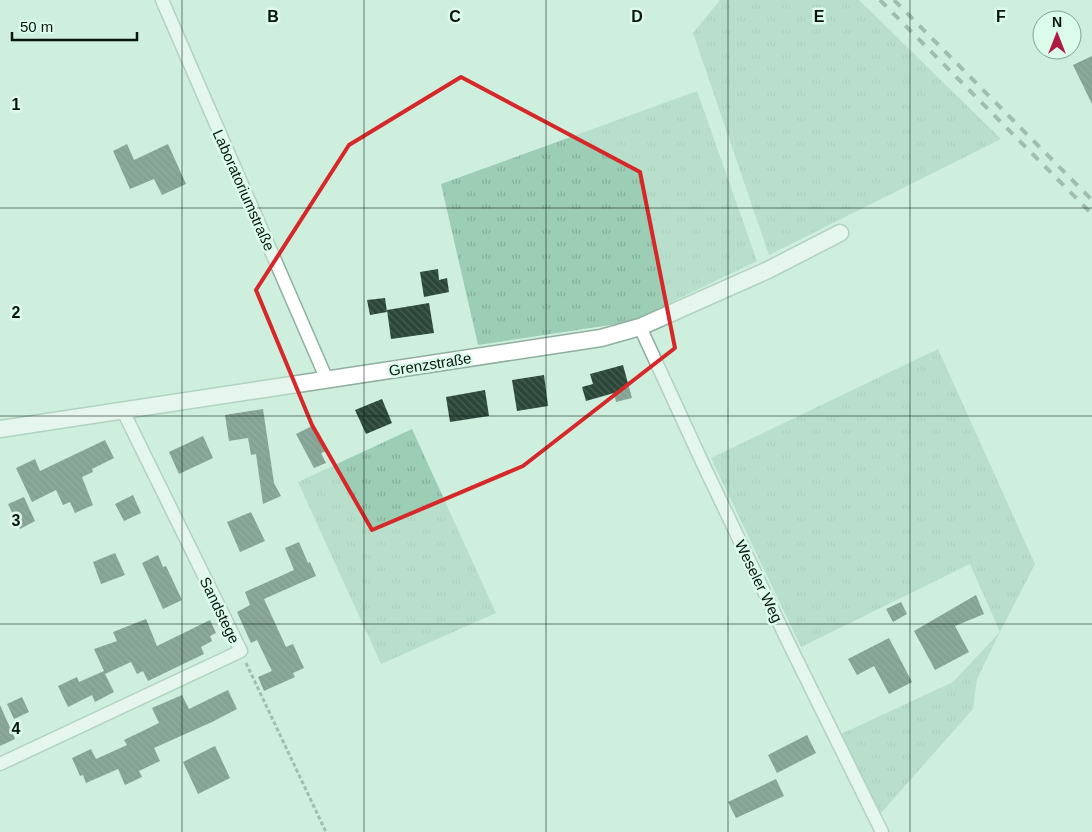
<svg xmlns="http://www.w3.org/2000/svg" width="1092" height="832" font-family="Arial,sans-serif">
<style>
.grass{fill:url(#grass-tufts)}
.building{fill:url(#building-back-hatch)}
.lines{fill:none;stroke-linecap:round;stroke-linejoin:round}
.minor-casing{stroke:#8faf9f;stroke-width:15}
.tertiary-casing{stroke:#8faf9f;stroke-width:19}
.path{stroke:#6c8377;stroke-width:3;stroke-dasharray:4 2.5;stroke-linecap:butt}
.minor{stroke:#fff;stroke-width:12}
.tertiary{stroke:#fff;stroke-width:16}
.rail{stroke:#6b8276;stroke-width:4;stroke-dasharray:9 9;stroke-linecap:butt}
.marked{fill:none;stroke:#d62828;stroke-width:4;stroke-linejoin:round}
.grid{fill:none;stroke:#09150f;stroke-width:1;stroke-opacity:0.55}
.labels{text-anchor:middle;dominant-baseline:central;stroke-width:5;stroke-linejoin:round;paint-order:stroke}
.street-label{font-size:15px;fill:#09150f;stroke:#dbfceb}
.grid-label{font-size:16px;text-anchor:middle;font-weight:bold;fill:#09150f;stroke:#dbfceb;stroke-width:5;stroke-linejoin:round;paint-order:stroke}
</style>
<defs>
<pattern id="grass-tufts" width="24" height="20" patternUnits="userSpaceOnUse" patternTransform="scale(1.25)"><rect width="24" height="20" fill="#9ccdb5"/><path d="M3 7l-1-3M5 7V3M7 7l1-3M15 17l-1-3M17 17v-4M19 17l1-3" fill="none" stroke="#85af9a"/></pattern>
<pattern id="building-back-hatch" width="6" height="6" patternUnits="userSpaceOnUse" patternTransform="scale(1.25)"><rect width="6" height="6" fill="#2b473a"/><path d="M-1 5l2 2M0 0l6 6M5-1l2 2" fill="none" stroke="#475e53"/></pattern>
</defs>
<rect width="100%" height="100%" fill="#ceefde"/>
<g class="grass">
<path d="M720 0H859L1001 139 769 255 693 33Z"/>
<path d="M697 91 757 261 630 322 478 345 441 184Z"/>
<path d="M938 349 1035 564 1000 632 977 679 973 709 881 813 856 770 839 735 953 682 1000 632 970 564 801 647 711 458Z"/>
<path d="M412 429 496 613 381 664 298 482Z"/>
</g>
<g class="building">
<path d="M1092 56V104L1073 65Z"/>
<path d="M127 144 134 160 168 144 186 184 162 195 154 179 130 189 113 151Z"/>
<path d="M438 269 439 280 447 278 449 292 424 297 420 272Z"/>
<path d="M385 298 387 312 370 315 367 300Z"/>
<path d="M429 303 434 333 391 339 387 310Z"/>
<path d="M623 365 632 398 616 402 614 393 586 401 582 387 593 384 590 374Z"/>
<path d="M544 375 548 406 517 411 512 380Z"/>
<path d="M485 390 489 416 450 422 446 397Z"/>
<path d="M382 399 392 423 366 434 355 410Z"/>
<path d="M263 409 274 483 281 496 263 504 256 454 251 455 248 438 229 441 225 415Z"/>
<path d="M312 426 326 451 321 453 326 463 314 468 296 434Z"/>
<path d="M203 436 213 458 179 474 169 452Z"/>
<path d="M105 440 114 458 92 469 93 472 82 477 93 505 75 513 70 502 63 505 56 490 32 502 16 468 35 459 40 471Z"/>
<path d="M133 495 141 513 124 521 115 504Z"/>
<path d="M24 497 35 521 20 529 8 504Z"/>
<path d="M251 512 265 541 240 552 227 522Z"/>
<path d="M299 542 308 563 310 562 316 576 264 599 286 647 293 644 304 668 293 673 295 677 264 691 258 677 272 671 257 640 251 643 237 612 250 605 245 592 294 570 285 548Z"/>
<path d="M115 553 125 575 101 584 93 562Z"/>
<path d="M158 555 163 567 166 566 182 600 163 609 142 563Z"/>
<path d="M976 595 984 614 955 626 969 652 935 670 914 631Z"/>
<path d="M901 602 907 614 893 622 886 609Z"/>
<path d="M146 619 157 646 210 620 216 633 210 636 212 641 201 647 204 654 148 681 143 671 137 674 131 662 105 674 114 692 95 702 92 695 68 707 58 686 77 677 79 682 104 671 94 649 117 641 113 632Z"/>
<path d="M889 638 912 682 889 694 874 666 857 675 848 659Z"/>
<path d="M228 690 237 709 212 722 154 748 160 761 139 771 142 777 125 785 118 769 86 783 83 775 80 776 72 758 91 749 96 759 127 745 124 740 159 723 152 708 182 695 189 709Z"/>
<path d="M22 697 29 712 14 719 7 704Z"/>
<path d="M0 705 15 739 0 746Z"/>
<path d="M807 735 816 753 777 773 768 755Z"/>
<path d="M215 746 230 778 198 794 183 762Z"/>
<path d="M776 779 784 796 736 818 728 802Z"/>
</g>
<g class="lines">
<g class="minor-casing">
<g id="minor">
<path d="M162 0 327 380"/>
<path d="M640 327 703 464 792 650 882 832"/>
<path d="M0 764 241 651 123 411"/>
</g>
</g>
<g class="tertiary-casing">
<path id="tertiary" d="M0 429 601 338 640 327 768 270 840 233"/>
</g>
<path class="path" d="M246 663 326 832"/>
<use href="#minor" class="minor"/>
<use href="#tertiary" class="tertiary"/>
<g class="rail">
<path d="M880 0 1092 214"/>
<path d="M894 0 1092 200"/>
</g>
</g>
<path d="M0 0H1092V832H0ZM461 77 640 172 675 348 523 466 372 530 312 425 256 290 349 145Z" fill="#ceefde" fill-opacity=".55" fill-rule="evenodd"/>
<path class="marked" d="M461 77 640 172 675 348 523 466 372 530 312 425 256 290 349 145Z"/>
<path class="grid" d="M182 0V832M364 0V832M546 0V832M728 0V832M910 0V832M0 208H1092M0 416H1092M0 624H1092"/>
<g class="labels">
<g class="street-label">
<text transform="translate(244 190) rotate(66)">Laboratoriumstraße</text>
<text transform="translate(430 364) rotate(-9)">Grenzstraße</text>
<text transform="translate(759 581) rotate(64)">Weseler Weg</text>
<text transform="translate(220 610) rotate(64)">Sandstege</text>
</g>
</g>
<g class="grid-label">
<text x="273" y="22">B</text>
<text x="455" y="22">C</text>
<text x="637" y="22">D</text>
<text x="819" y="22">E</text>
<text x="1001" y="22">F</text>
<text x="16" y="110">1</text>
<text x="16" y="318">2</text>
<text x="16" y="526">3</text>
<text x="16" y="734">4</text>
</g>
<g transform="translate(1057 35)"><circle r="24" fill="#dbfceb" stroke="#87a093"/>
<path d="M0-4L9 19L0 12L-9 19Z" fill="#ae1a41"/>
<text y="-8" font-size="14" font-weight="bold" text-anchor="middle" fill="#09150f">N</text>
</g>
<path d="M12 32v8h125v-8" fill="none" stroke="#09150f" stroke-width="2.5"/>
<text x="20" y="32" font-size="15" fill="#09150f" stroke="#dbfceb" stroke-width="4" paint-order="stroke">50 m</text>
</svg>
